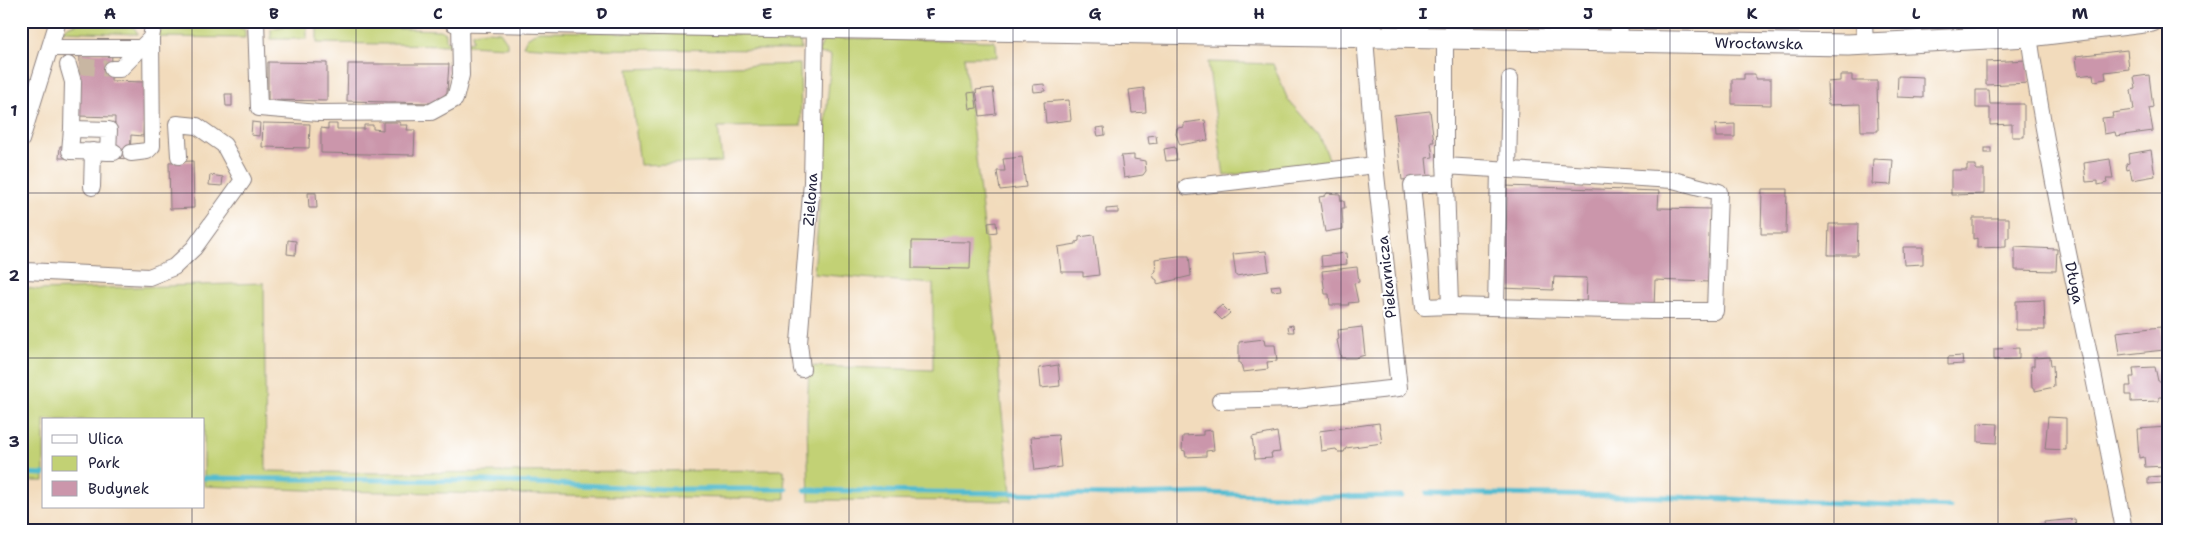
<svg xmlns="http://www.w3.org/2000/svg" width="2190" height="551" font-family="'Shantell Sans',sans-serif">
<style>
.green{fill:#c2d174;stroke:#727a58}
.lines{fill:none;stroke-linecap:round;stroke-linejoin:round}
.stream{stroke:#53bbd0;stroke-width:5}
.building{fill:#cb96ab}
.minor-tunnel{stroke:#c8b6a2;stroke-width:16;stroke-dasharray:16 8;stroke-linecap:butt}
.minor-casing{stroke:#8a7e7c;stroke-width:18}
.major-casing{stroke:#8a7e7c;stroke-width:23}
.minor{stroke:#fff;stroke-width:16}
.major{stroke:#fff;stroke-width:21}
.grid{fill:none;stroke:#22223b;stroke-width:1;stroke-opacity:0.55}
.labels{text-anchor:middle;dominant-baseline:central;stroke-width:4.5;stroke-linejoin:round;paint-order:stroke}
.street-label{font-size:15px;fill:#22223b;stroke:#fff}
.neatline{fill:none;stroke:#22223b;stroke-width:2}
.grid-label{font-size:16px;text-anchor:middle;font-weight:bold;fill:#22223b}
</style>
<rect width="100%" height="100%" fill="#fff"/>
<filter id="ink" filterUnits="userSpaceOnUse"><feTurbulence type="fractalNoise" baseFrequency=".02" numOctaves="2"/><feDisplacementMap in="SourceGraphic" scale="10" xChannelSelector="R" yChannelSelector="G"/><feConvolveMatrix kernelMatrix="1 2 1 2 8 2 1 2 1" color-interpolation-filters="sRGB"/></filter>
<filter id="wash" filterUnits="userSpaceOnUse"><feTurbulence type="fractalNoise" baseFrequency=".0096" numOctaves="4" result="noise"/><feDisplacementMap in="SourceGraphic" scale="20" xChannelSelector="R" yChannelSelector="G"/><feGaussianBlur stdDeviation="1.12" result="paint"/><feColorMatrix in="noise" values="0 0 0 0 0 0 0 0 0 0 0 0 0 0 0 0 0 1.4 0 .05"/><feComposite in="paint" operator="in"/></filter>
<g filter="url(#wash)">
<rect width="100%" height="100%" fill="#f2dbbc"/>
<g class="green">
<path d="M1196 21H1385V29L1196 25Z"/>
<path d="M79 23H128L134 27 138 34 62 31 67 27Z"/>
<path d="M178 24 238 27 245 30V38L156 37 161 30Z"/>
<path d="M284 26H307V39H271V29Z"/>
<path d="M317 26 440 30 446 33V41H451V45L317 43Z"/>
<path d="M486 31 500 32 507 42V47L467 45 468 42 473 41 472 33Z"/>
<path d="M538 31 786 35 800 39 801 50 571 49 523 46 527 38Z"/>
<path d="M829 38 994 41 996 44 997 57H964L997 336 1001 405 1012 501 809 500 807 421 809 366 933 370V284L814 274 831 55 818 53 823 41Z"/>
<path d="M1208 62 1273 64 1288 100 1319 135 1330 161 1224 176Z"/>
<path d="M800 64 801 126 718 127 722 162 640 165 628 69Z"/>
<path d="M264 283 266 471 377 473 784 470 785 499 331 491 204 486V420H44V481H27L21 488V287L40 290Z"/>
</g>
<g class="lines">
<g class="stream">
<path d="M21 473 44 474"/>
<path d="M204 478 486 481 668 489H786"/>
<path d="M805 490 1124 495 1205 493 1312 497 1402 496"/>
<path d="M1427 493 1675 497 1950 507"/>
</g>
</g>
<g id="blocks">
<g class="building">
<path d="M2127 50 2129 69 2105 72 2106 79 2094 81 2093 74 2078 76 2076 56Z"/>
<path d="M80 52 112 53 111 81 145 82 143 136 131 135 130 159 114 158 115 117 78 116Z"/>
<path d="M2028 60 2029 83 1986 85V62Z"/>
<path d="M268 62 327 63V101L268 100Z"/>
<path d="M348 64H449L447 92 444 96 432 103 347 101Z"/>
<path d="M1744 74H1755V79H1771V105L1732 104V79H1744Z"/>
<path d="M1840 75H1852V81H1877L1878 131H1861L1860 104 1828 105 1827 82 1840 81Z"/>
<path d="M2149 75 2153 107 2149 108 2153 131 2116 136 2115 132 2104 134 2102 118 2113 117 2112 113 2134 110 2131 90 2136 89 2134 77Z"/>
<path d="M1898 76 1923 77V98L1897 97Z"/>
<path d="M1044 84 1045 91 1034 92 1033 85Z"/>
<path d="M993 88 996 114 980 116 976 90Z"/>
<path d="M1144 88 1146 112 1132 113 1129 90Z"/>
<path d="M1976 90H1989L1990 104H2024V137H2012V124L1990 125V108H1976Z"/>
<path d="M975 92 977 108 970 109 968 93Z"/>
<path d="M225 94H232V106H226Z"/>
<path d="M1069 100 1071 120 1046 123 1044 102Z"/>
<path d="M1430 111 1434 142H1431L1433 157 1426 158 1428 177 1402 180 1394 115Z"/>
<path d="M1205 120 1208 140 1180 145 1176 134 1177 128 1184 127V123Z"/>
<path d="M252 122 260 123 259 136 251 135Z"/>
<path d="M383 122H400V125H408L407 130H415L414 155 321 153V128L328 129V124H337V129H364V125H373V129L383 130Z"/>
<path d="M263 123 310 124 309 148 262 147Z"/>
<path d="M1735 124V137H1716L1715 125Z"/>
<path d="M1104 127 1105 135 1098 136 1096 128Z"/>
<path d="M1156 135 1157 143 1149 144 1148 136Z"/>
<path d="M60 146H66V158H59Z"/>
<path d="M1175 147 1177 160 1166 161 1164 149Z"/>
<rect x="1985" y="148" width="6" height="5"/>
<path d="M2151 150 2155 176 2132 180 2130 169 2127 170 2126 164 2129 163 2128 154Z"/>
<path d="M1134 155V159L1145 161 1146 171 1143 175 1124 178 1121 156Z"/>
<path d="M1022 157 1026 187 1000 190 997 171H1005L1003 159Z"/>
<path d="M1873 159 1893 160 1891 185 1872 184Z"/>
<path d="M2110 159 2113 179H2106L2107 183 2098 185V181L2086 182 2084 163Z"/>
<path d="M193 161 194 208 170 209 169 162Z"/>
<path d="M1967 165H1976V170H1984V194L1951 195V170H1967Z"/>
<path d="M210 175 223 177 222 186 209 185Z"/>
<path d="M1504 186 1659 191 1658 208 1711 209 1709 282 1655 280 1654 308 1586 305 1587 278 1554 277 1553 290 1501 288Z"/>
<path d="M1762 189H1787L1786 234H1761Z"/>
<path d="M308 193H316L317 208H309Z"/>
<path d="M1327 193 1340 194 1341 201H1344L1345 208H1342L1343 229 1325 232 1319 197 1325 196Z"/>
<path d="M1118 208V213H1106V209Z"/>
<path d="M1973 218H2009V238H2006V247L1977 248V238L1973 239Z"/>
<path d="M996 222 997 232 989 233 988 223Z"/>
<path d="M1829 224H1858L1857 255H1828Z"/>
<path d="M1094 235 1099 275 1083 277V272H1061L1058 247 1076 244V242L1079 241V237Z"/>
<path d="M288 240 296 241 295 255 287 254Z"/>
<path d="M912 241 971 242 970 269 912 268Z"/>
<path d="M1903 247H1923V264L1904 265Z"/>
<path d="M2015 247 2057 249 2056 271 2015 270Z"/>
<path d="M1266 251 1269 271 1236 276 1233 254Z"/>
<path d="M1346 253 1347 264 1322 267 1321 256Z"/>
<path d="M1178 256H1189L1191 276 1157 284V280L1154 278 1153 273 1156 271 1155 259Z"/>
<path d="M1357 267 1359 282 1354 283 1358 302 1348 303 1349 305H1330L1329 294H1325L1322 271Z"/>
<path d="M1280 285 1281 290 1272 291 1271 286Z"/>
<path d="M2044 300 2045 330H2016V301Z"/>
<path d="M1222 305 1230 313 1222 320 1214 312Z"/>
<path d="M1293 325 1294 332H1289L1288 326Z"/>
<path d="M1362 327 1365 355 1355 358H1341L1337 340 1339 339 1338 330Z"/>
<path d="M2161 327 2164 350 2119 355 2116 332Z"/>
<path d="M1264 339 1265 345H1275L1277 361 1267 362 1268 369 1243 372 1241 363H1239V342Z"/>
<path d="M2019 348V359L1994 360V349Z"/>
<path d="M1962 356 1963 364 1948 365V357Z"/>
<path d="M2050 357 2051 365H2053L2054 387 2035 391V388H2032L2031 366H2034V358Z"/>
<path d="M1058 365 1060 386 1041 388 1039 368Z"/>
<path d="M2155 367 2158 381H2166V397H2159V401L2131 402V395H2126V386H2131L2130 377H2134L2133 368Z"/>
<path d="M2048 417 2066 418V450L2045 449Z"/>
<path d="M1379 423 1382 443 1346 448 1344 452H1338L1336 449 1321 451 1319 431Z"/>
<path d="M1978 423 1998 424 1997 443 1978 442Z"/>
<path d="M2168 427 2169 456H2166V466L2145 467 2144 457 2139 458 2137 429Z"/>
<path d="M1212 430 1214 450 1206 451V456L1186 457 1185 451 1182 450 1183 436 1203 435V431Z"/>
<path d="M1277 432 1280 452 1271 453 1272 458 1255 459 1252 437Z"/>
<path d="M1058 435 1061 467 1035 470 1031 437Z"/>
<path d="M2163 476 2164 483 2148 484V477Z"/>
<path d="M2075 519 2076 530H2045L2044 522Z"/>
</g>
</g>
</g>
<g filter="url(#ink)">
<use href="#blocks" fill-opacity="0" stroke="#8a7e7c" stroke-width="1"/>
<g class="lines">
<path class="minor-tunnel" d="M79 66 112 69"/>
<g class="minor-casing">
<g id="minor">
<path d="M256 21 259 108 319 113 431 112 455 99 461 75 460 21"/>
<path d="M1864 21 1865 45"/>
<path d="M2010 21 2013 37"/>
<path id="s1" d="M2029 36C2053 202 2094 365 2124 530"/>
<path d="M1579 41 1580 21"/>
<path d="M1618 42 1619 21"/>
<path d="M50 48H142"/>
<path d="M68 65 73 82 72 129 109 130 108 152"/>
<path d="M112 69H120L151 38 154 21"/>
<path d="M72 129 70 151 114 152"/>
<path d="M21 140 58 21"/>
<path d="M131 153 147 151 152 146 151 38"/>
<path d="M1445 166 1673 180 1719 192 1715 311H1652L1450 306 1446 183 1445 162V40"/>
<path d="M1508 170 1510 79"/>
<path d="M1446 183 1412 185 1424 307 1450 306"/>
<path d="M92 187 93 151"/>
<path d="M1187 187 1375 165"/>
<path d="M21 269 26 271 149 277 174 267 194 248 243 180 224 145 197 126 177 124 179 156"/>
<path d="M1496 307 1499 170"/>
<path id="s2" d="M802 369 799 343 812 182 815 28"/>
<path d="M1220 401 1296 399 1399 388 1375 165 1365 38"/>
</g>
</g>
<g class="major-casing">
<g id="major">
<path id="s3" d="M455 21 1848 45 2029 36 2152 21"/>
</g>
</g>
<use href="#minor" class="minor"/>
<use href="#major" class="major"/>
</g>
</g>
<path class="grid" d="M192 21V420M356 21V530M520 21V530M684 21V530M849 21V530M1013 21V530M1177 21V530M1341 21V530M1506 21V530M1670 21V530M1834 21V530M1998 21V530M21 193H2169M21 358H2169M192 507V530"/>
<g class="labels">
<g class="street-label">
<text stroke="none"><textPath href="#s3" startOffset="1304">Wrocławska</textPath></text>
<text stroke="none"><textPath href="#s2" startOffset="170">Zielona</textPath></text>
<text transform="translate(1387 277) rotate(-96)">Piekarnicza</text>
<text stroke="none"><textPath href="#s1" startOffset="251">Długa</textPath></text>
</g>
</g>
<rect width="2190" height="551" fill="none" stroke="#fff" stroke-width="55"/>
<rect x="42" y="418" width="162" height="90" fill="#ffffff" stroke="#a7a7b1"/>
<rect x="52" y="435" width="25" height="8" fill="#ffffff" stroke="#a7a7b1"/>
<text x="88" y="444" font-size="15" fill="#22223b">Ulica</text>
<rect x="52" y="456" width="25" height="15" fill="#c2d174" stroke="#a7a7b1"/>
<text x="88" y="468" font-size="15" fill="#22223b">Park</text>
<rect x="52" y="481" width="25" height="15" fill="#cb96ab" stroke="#a7a7b1"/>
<text x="88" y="494" font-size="15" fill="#22223b">Budynek</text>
<rect x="28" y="28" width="2134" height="496" class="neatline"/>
<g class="grid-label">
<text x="110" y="19">A</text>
<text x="274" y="19">B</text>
<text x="438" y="19">C</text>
<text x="602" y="19">D</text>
<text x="767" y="19">E</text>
<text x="931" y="19">F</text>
<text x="1095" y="19">G</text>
<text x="1259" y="19">H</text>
<text x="1423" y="19">I</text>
<text x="1588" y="19">J</text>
<text x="1752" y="19">K</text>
<text x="1916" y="19">L</text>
<text x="2080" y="19">M</text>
<text x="14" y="116">1</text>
<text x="14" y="281">2</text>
<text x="14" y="447">3</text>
</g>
</svg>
